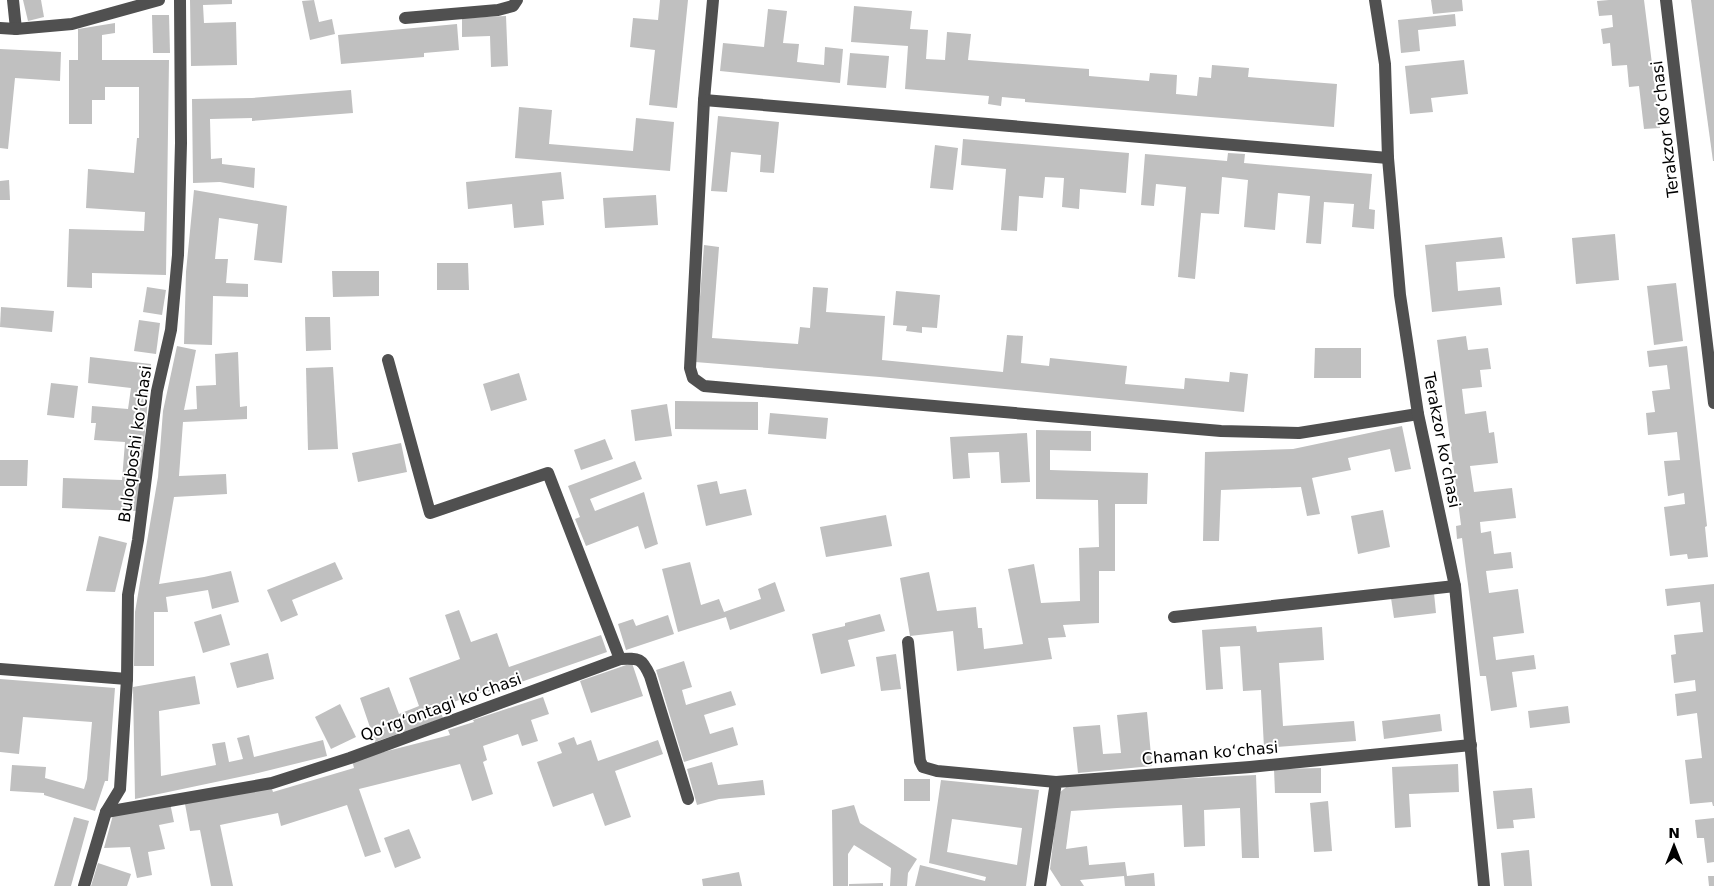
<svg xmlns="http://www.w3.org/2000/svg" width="1714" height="886" font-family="'DejaVu Sans',sans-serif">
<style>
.building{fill:#c0c0c0;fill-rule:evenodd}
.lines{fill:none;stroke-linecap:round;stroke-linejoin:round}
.minor{stroke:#505050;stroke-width:12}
.labels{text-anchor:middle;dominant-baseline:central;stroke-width:4;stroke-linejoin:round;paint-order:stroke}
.street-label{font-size:16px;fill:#000;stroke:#fff}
</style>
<rect width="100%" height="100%" fill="#fff"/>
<g class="building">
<path d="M23 0H41L44 17 28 21Z"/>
<path d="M190 0H232V4L203 5 204 23 236 22 237 65 191 66Z"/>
<path d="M314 0 319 22 332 19 335 34 310 40 302 1Z"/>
<path d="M660 0H688L677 108 649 105 655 50 630 47 633 18 658 20Z"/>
<path d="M1431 0H1462L1463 11 1433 14Z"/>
<path d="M1609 0H1644L1660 128 1644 129 1639 86 1629 87 1627 65 1612 66 1610 43 1603 44 1601 29 1613 27 1612 15 1599 16 1597 1Z"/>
<path d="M1691 0H1714V161H1713Z"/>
<path d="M854 6 912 11 910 29 928 30 926 59 945 60 947 32 971 34 968 60 1089 69V76L1149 81 1150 73 1177 75 1176 94 1197 96 1199 77 1211 78 1212 65 1249 68 1248 77 1337 84 1334 127 1025 102V99L1002 97 1001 106 988 104 989 96 905 89 908 46 851 42Z"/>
<path d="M768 9 787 11 783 43 799 44 797 62 824 65 825 47 843 49 840 83 720 71 723 43 764 47Z"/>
<path d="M1455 14 1456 26 1418 30 1420 51 1401 53 1398 20Z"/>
<path d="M152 15H169L170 53H153Z"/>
<path d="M506 16 508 66 491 67 490 36 462 37V18Z"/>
<path d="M115 23V33L102 35V60H169L166 275 92 273V288L67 287 69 229 144 231 145 212 86 208 88 169 134 173 137 138H139V87H105V100H92V124H69V60H78V29Z"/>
<path d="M457 24 459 50 424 53V57L341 64 338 35Z"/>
<path d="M0 49 61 52 60 81 15 78 8 149 0 148Z"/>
<path d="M850 53 889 56 886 88 847 85Z"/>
<path d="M1464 60 1468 94 1431 98 1433 112 1410 114 1405 66Z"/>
<path d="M351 90 353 113 252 121V118L210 119 211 159 222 158V164L255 168 254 188 220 182 193 183 192 99 252 98Z"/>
<path d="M519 107 552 110 549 144 633 151 636 118 674 122 670 171 515 158Z"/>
<path d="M718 116 779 122 774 173 760 172 761 155 731 152 727 192 711 191Z"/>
<path d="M963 139 1129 153 1126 193 1080 189 1079 209 1062 207 1064 178 1045 177 1043 198 1019 196 1017 231 1001 230 1006 169 961 165Z"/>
<path d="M935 145 958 148 953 190 930 188Z"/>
<path d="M1228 153 1245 154 1244 163 1372 174 1369 209 1375 210 1374 229 1352 227 1354 204 1324 202 1321 244 1306 243 1310 196 1278 193 1275 230 1244 227 1248 180 1222 177 1219 214 1201 213 1195 279 1178 277 1186 187 1156 184 1154 206 1141 205 1145 154 1227 161Z"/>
<path d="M561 172 564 199 542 201 544 225 514 228 512 204 468 209 466 182Z"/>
<path d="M9 180 10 200H0V181Z"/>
<path d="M194 190 287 206 282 263 254 260 258 224 219 218 215 259H228L226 283 248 284V297L213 296 212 345 184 344 186 272Z"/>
<path d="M656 195 658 225 605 228 603 198Z"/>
<path d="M1615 234 1619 280 1576 284 1572 238Z"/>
<path d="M1502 237 1505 258 1456 262 1458 291 1500 287 1502 305 1432 312 1425 245Z"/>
<path d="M704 245 719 247 712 338 798 344 800 327 810 328 813 287 828 288 826 312 885 316 882 360 1003 372 1007 335 1023 336 1021 363 1049 366 1050 358 1127 366 1125 384 1184 389 1185 378 1229 382 1230 372 1248 374 1244 412 880 377 695 362Z"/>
<path d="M437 263H468L469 290H437Z"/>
<path d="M332 271H379V296L333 297Z"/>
<path d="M1676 283 1683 341 1654 345 1647 286Z"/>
<path d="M147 287 166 290 162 315 143 312Z"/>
<path d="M896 291 940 295 937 328 922 327V333L906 331 907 326 893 325Z"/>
<path d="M1 307 54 311 52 332 0 327Z"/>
<path d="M305 317H330L331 350 306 351Z"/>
<path d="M139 320 160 323 156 354 134 351Z"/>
<path d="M1466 336 1468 350 1488 348 1491 369 1480 370 1482 387 1462 389 1465 414 1486 411 1489 433 1494 432 1498 463 1470 466 1474 492 1512 488 1516 518 1480 522 1481 533 1491 531 1494 554 1511 552 1513 568 1486 571 1489 593 1518 589 1524 633 1493 637 1496 660 1534 655 1536 669 1512 672 1517 707 1491 711 1486 676H1480L1462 538 1457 539 1456 526 1461 525 1437 340Z"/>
<path d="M177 346 196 350 184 410 197 409 196 386 216 385 215 354 238 352 240 407 247 406V419L183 422 179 476 226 474 227 494 174 497 159 584 204 577 231 571 239 602 212 609 208 590 166 597 168 612H154V666H134L135 612 158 477 163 411Z"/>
<path d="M1687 346 1707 526 1705 527 1708 557 1688 559 1687 554 1670 556 1664 507 1685 504 1684 493 1668 496 1664 461 1680 460 1677 432 1648 435 1646 413 1655 412 1652 391 1670 389 1667 365 1649 367 1647 351Z"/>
<path d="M1315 348H1361V378H1314Z"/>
<path d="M90 357 151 364 138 511 62 508 63 478 122 480 125 442 94 440 96 423H91L92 406 128 409 131 388 88 383Z"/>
<path d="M333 367 338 449 308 450 306 368Z"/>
<path d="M519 373 527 400 491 411 483 384Z"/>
<path d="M51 383 78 386 74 418 47 415Z"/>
<path d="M675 401 758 402V430L675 429Z"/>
<path d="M667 404 672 436 635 441 631 410Z"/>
<path d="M770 413 828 418 826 439 768 434Z"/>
<path d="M1402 426 1411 469 1395 472 1390 449 1348 458 1351 470 1312 478 1320 514 1307 516 1301 487 1221 490 1219 541H1203L1205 452 1293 449Z"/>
<path d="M1036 430 1091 431V451L1050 450V470L1148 473 1147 504H1115V571H1099V623L1063 625 1066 637 1048 638 1052 659 957 671 953 631 910 636 900 578 929 572 937 611 976 607 978 628H982L984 649 1023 644 1008 569 1034 564 1041 603 1080 601 1079 548 1099 547 1098 500 1036 499Z"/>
<path d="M1027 433 1030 482 1001 483 999 452 968 453 970 478 953 479 950 437Z"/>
<path d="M605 439 613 459 581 470 574 450Z"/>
<path d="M401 443 407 472 358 482 352 453Z"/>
<path d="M0 460H28L27 486H0Z"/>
<path d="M635 461 642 479 590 499 595 511 644 492 658 544 645 549 638 526 586 546 575 519 580 517 568 486Z"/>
<path d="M717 481 720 494 746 489 752 515 706 526 697 485Z"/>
<path d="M1383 510 1390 547 1358 554 1351 516Z"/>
<path d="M886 515 892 546 826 557 820 527Z"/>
<path d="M99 536 127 543 115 592 86 591Z"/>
<path d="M335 562 343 579 292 600 298 615 281 622 267 590Z"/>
<path d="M690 562 701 605 719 599 724 612 761 599 758 589 775 582 785 611 730 630 726 617 678 632 662 569Z"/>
<path d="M1714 584V806H1713L1712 802 1690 804 1685 760 1702 758 1697 713 1677 716 1675 694 1696 691 1695 680 1674 683 1671 655 1676 654 1674 635 1703 632 1700 602 1667 606 1665 589Z"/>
<path d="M1434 593 1436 613 1394 618 1391 598Z"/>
<path d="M459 610 471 642 497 633 509 667 601 635 607 652 489 693 488 690 439 707 443 718 375 742 360 698 389 687 399 714 419 706 409 678 460 659 445 615Z"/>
<path d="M221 614 230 645 203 653 194 622Z"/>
<path d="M880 614 885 631 848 640 855 666 821 674 812 634 845 626V623Z"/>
<path d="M668 615 674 634 626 650 618 624 633 619 636 626Z"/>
<path d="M1256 626 1257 632 1322 627 1324 660 1279 663 1283 726 1354 721 1356 741 1264 748 1261 690 1243 691 1240 646 1220 647 1223 689 1206 690 1202 630Z"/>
<path d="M268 653 274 679 237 688 230 663Z"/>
<path d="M896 654 901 689 881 691 876 657Z"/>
<path d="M684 661 692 687 682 690 686 705 731 691 736 705 704 715 710 734 733 727 738 745 684 762 656 670Z"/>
<path d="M632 663 643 696 591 713 580 681Z"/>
<path d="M195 676 200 704 159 711 161 776 216 765 212 744 225 742 229 762 243 759 237 738 249 735 254 757 323 740 327 756 258 773 135 799 133 687Z"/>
<path d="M0 679 115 688 108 781H105L95 811 44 795V793L10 791 12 765 46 767 45 778 84 789 87 779 92 722 23 717 19 754 0 752Z"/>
<path d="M543 697 549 714 531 720 538 741 522 746 518 734 483 746 487 760 483 762 493 794 472 801 460 764 359 789 381 852 365 857 347 805 281 826 278 813 220 825 233 886H211L200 830 190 831 185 804 271 786 273 792 354 768 352 760 450 735 448 730 474 722 473 720Z"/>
<path d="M340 704 356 737 331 749 315 717Z"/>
<path d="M1568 706 1570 723 1530 728 1528 711Z"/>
<path d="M1147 712 1152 766 1078 773 1073 727 1100 725 1103 754 1121 753 1117 715Z"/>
<path d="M1440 714 1442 731 1384 739 1382 721Z"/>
<path d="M574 737 577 745 591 740 598 761 658 740 663 754 615 771 631 817 605 826 593 793 553 807 537 762 562 753 558 743Z"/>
<path d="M712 762 718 785 763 780 765 795 719 799 697 805 687 769Z"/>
<path d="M1458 764 1459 792 1409 794 1411 827 1395 828 1392 767Z"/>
<path d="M1321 768V793H1275L1274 769Z"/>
<path d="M1256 775 1259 858H1242L1240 808 1204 810 1205 846 1184 847 1182 805 1117 808 1071 811 1066 849 1087 846 1089 865 1125 862 1127 876 1154 873 1155 886H1125L1124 876 1080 880 1084 886H1061L1050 869 1059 793 1070 784Z"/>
<rect x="904" y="779" width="26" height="22"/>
<path d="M941 780 1039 790 1026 886H915L920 865 985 881 986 877 929 863ZM952 819 1022 828 1017 865 947 852Z"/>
<path d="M1532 788 1535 818 1513 820 1514 828 1497 829 1493 791Z"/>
<path d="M1328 801 1332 851 1314 852 1310 803Z"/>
<path d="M170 803 174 822 159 825 165 849 148 852 152 875 137 878 130 847 104 848 113 815Z"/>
<path d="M854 805 860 823 917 859 908 873 907 886H890L891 868 854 845 848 854V886H833L832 810Z"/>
<path d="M74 817 89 821 71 886H54Z"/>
<path d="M1714 818V862L1707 863 1704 838H1697L1695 820Z"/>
<path d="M409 829 421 858 395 868 384 838Z"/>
<path d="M1529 850 1532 886H1504L1501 853Z"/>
<path d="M98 863 131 874 127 886H91Z"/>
<path d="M739 872 742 886H703L702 879Z"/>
<path d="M1708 876H1714V886H1709Z"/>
<path d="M883 883V886H849V884Z"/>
</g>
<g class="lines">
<g class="minor">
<path d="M13 0 16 29"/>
<path d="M713 0 704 100 690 368 693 378 704 386 1221 431 1299 433 1418 414"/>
<path d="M1375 0 1385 64 1388 158 1400 295 1418 414 1455 586 1484 886"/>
<path d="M1666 0 1714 403"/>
<path d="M405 18 498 10 513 6 517 0"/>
<path d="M0 28 16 29 72 24 159 0"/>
<path d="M704 100 1388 158"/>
<path d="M388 360 430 513 548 473 620 659"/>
<path d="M1174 617 1455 586"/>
<path d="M908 642 920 761 923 767 937 771 1056 782"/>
<path d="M0 669 127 679"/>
<path d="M106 812 272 783 350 758 620 659C639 658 642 658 650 676L688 799"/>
<path d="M84 886 106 812 120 789 127 679 128 595 138 540 157 391 171 330 178 255 181 143 180 0"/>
<path d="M1040 886 1056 782 1250 767 1471 745"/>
</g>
</g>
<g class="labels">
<g class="street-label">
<text transform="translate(1665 129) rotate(-97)">Terakzor koʻchasi</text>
<text transform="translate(1442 440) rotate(79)">Terakzor koʻchasi</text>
<text transform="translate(135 444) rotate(-82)">Buloqboshi koʻchasi</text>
<text transform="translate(441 707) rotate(-20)">Qoʻrgʻontagi koʻchasi</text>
<text transform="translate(1210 753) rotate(-5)">Chaman koʻchasi</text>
</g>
</g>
<g transform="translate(1674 846)" stroke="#ffffff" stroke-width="4" paint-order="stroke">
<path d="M0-4L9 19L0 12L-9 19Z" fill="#000000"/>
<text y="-8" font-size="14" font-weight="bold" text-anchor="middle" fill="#000000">N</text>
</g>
</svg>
